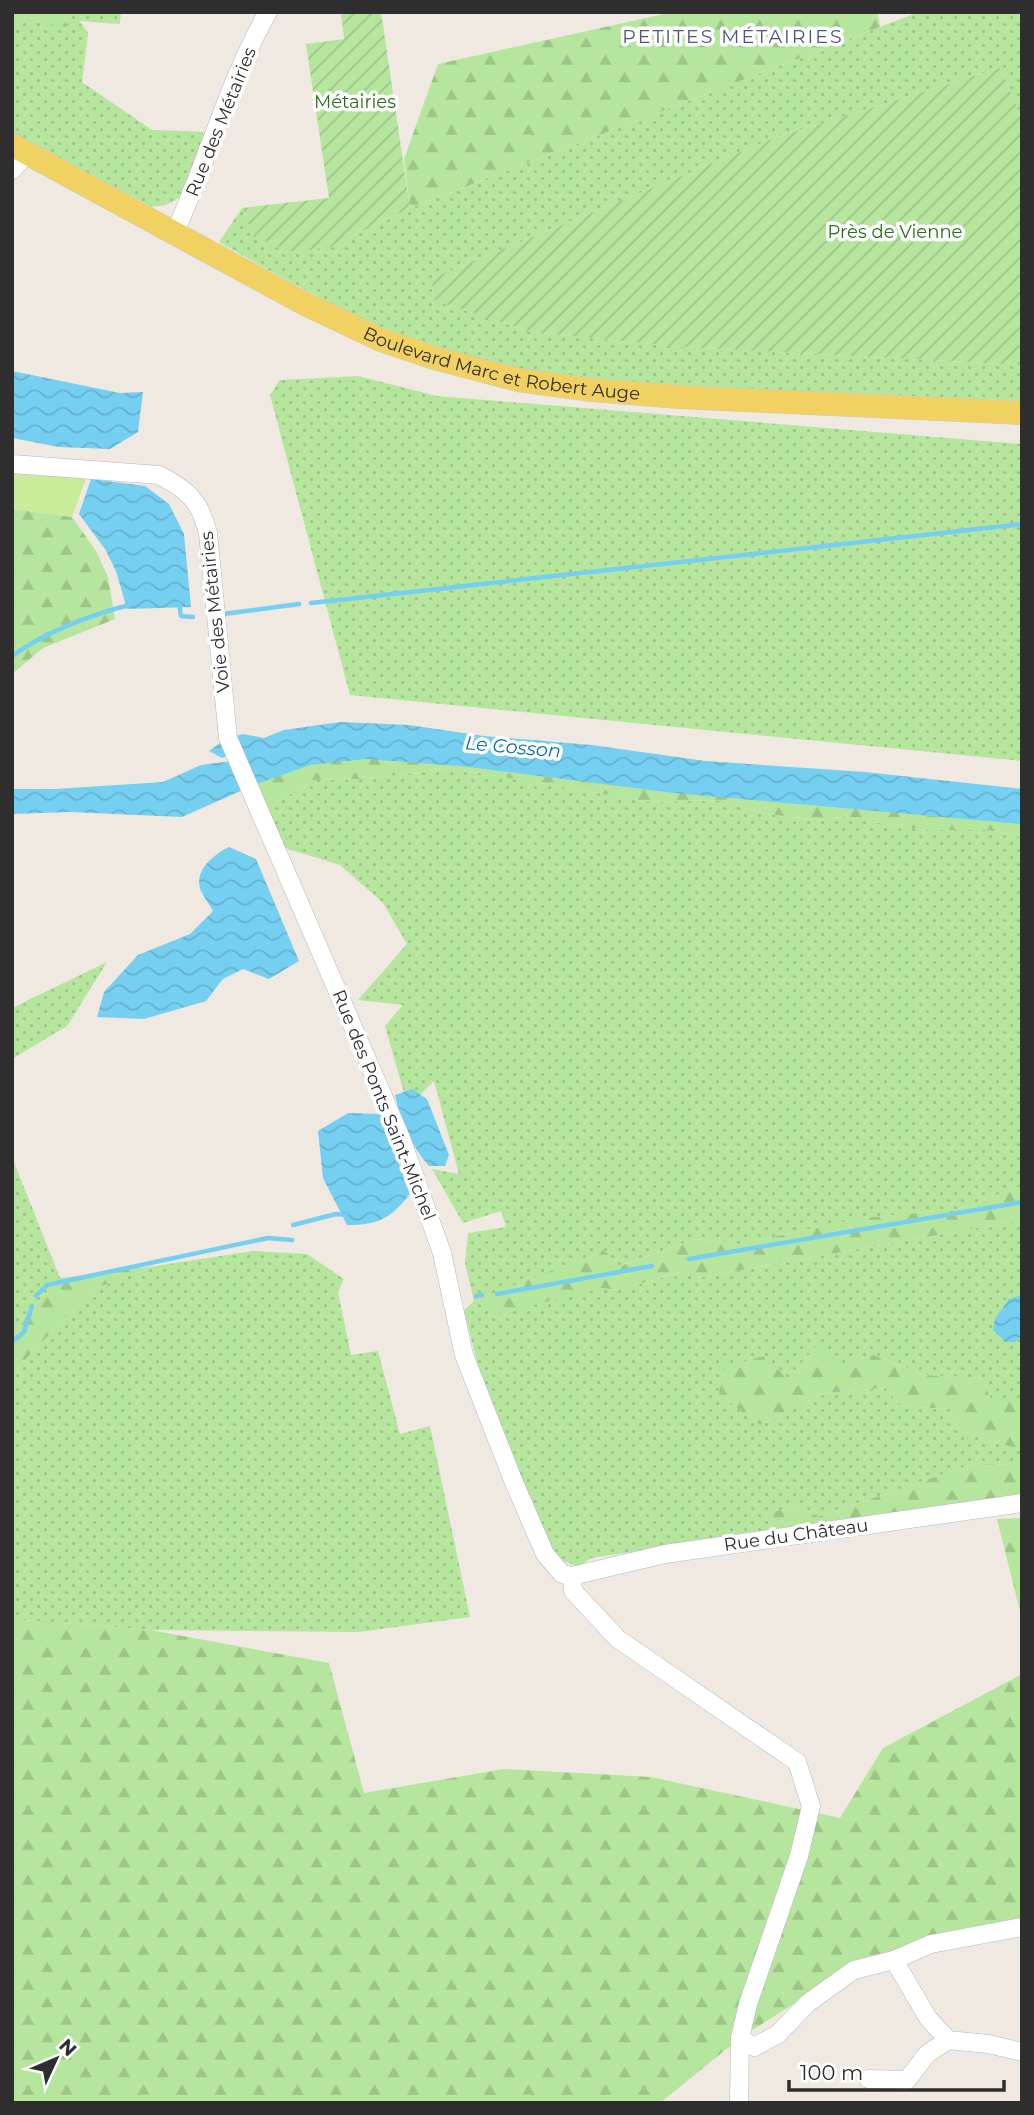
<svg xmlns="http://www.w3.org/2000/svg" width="1034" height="2115" font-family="Montserrat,sans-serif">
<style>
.grass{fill:url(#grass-dots)}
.forest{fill:url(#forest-firs)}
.garden{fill:url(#garden-furrows)}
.pitch{fill:#c9ec9a}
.water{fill:url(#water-waves)}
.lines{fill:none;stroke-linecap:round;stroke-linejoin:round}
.stream{stroke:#75cff0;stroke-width:4.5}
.minor-casing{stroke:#b4b7c1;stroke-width:19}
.major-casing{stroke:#c9c9c9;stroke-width:24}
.minor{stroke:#fff;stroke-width:18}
.major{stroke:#f2d163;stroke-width:23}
.labels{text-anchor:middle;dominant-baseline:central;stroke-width:7;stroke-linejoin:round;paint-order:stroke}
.park-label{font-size:18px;fill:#2c6e1b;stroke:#fff}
.street-label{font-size:18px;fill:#2e2e2e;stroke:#fff}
.neighbourhood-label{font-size:19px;letter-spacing:2px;fill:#4d5680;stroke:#fff}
.water-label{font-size:19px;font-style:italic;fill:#0d6fa3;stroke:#fff}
</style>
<defs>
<pattern id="grass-dots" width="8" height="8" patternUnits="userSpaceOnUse" patternTransform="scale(1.75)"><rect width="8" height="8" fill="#b6e59e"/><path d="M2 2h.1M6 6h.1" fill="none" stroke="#9dc588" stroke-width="1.8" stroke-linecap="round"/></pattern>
<pattern id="forest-firs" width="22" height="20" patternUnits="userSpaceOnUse" patternTransform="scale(1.75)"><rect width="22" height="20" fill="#b6e59e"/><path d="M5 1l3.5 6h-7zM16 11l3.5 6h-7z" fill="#9dc588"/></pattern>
<pattern id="garden-furrows" width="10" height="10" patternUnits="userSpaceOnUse" patternTransform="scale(1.75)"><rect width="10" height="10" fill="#b6e59e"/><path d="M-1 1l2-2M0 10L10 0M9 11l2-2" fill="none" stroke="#9dc588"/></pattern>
<pattern id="water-waves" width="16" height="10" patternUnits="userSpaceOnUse" patternTransform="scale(1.75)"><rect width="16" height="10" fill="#75cff0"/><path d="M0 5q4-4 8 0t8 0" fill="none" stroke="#66b2ce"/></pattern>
</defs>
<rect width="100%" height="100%" fill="#efe9e1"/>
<g class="grass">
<path d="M65 12H121L120 24 79 21 88 33 82 82 152 130 207 132C201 147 190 184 181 195 172 205 161 207 150 206L12 133V18L66 26Z"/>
<path d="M919 12H1022V120L1000 68 777 137 432 278 433 300 531 332 682 347 1022 365V401C926 397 831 393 736 389 642 385 548 383 458 355 374 330 294 285 219 242L242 208 254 238 330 247 410 208Z"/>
<path d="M358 376 437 396 1022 444V761L350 695 270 395 280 380Z"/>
<path d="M450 768 650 802 723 800 762 813 821 821 845 816 865 821 926 830H988L1022 837V1186L957 1209 863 1218 739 1244 696 1239 619 1266 601 1288 620 1290 680 1272 696 1278 1022 1220V1295L1020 1296 1015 1342 1022 1336V1401H991L983 1378 924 1375 871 1354 760 1425 824 1393 886 1388 901 1406 950 1409 959 1431 1022 1450V1465L974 1464 817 1517 800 1505 765 1514 772 1531 591 1558 578 1567 561 1560 547 1540 481 1378 464 1310 474 1301 465 1263 468 1233 506 1227 501 1211 463 1223 432 1169 459 1174 434 1081 408 1107 385 1026 403 1005 358 1000 407 944 383 903 340 865 285 848 268 808 313 780 367 779Z"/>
<path d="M107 962 67 1026 12 1059V1008Z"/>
<path d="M12 1157 60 1278 12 1330Z"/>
<path d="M253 1251 307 1254 344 1279 338 1292 351 1355 378 1351 400 1434 430 1426 470 1617 359 1632 150 1630 12 1619V1374L91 1290 155 1266Z"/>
</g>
<g class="forest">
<path d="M12 12H65L66 27 12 18Z"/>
<path d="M673 12H878L880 27 410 208 404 159 438 64Z"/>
<path d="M12 509 72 517 96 551 108 577 115 619 43 648 12 674Z"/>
<path d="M352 750 1022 818V837L988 830H926L865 821 845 816 821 821 762 813 723 800 650 802 450 768 367 779 313 780 268 808 260 803 254 785 304 753Z"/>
<path d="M1022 1186V1220L696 1278 679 1272 620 1290 601 1288 498 1314 474 1301 604 1250 620 1266 696 1239 739 1244 863 1218 957 1209Z"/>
<path d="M155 1266 91 1290 12 1374V1330L60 1278Z"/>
<path d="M820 1342 836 1367 871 1354 924 1375 983 1378 991 1401H1022V1450L959 1431 950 1409 901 1406 886 1388 824 1393 760 1425 719 1395 724 1367 765 1356 787 1379Z"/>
<path d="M974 1464 1022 1465V1496L772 1531 765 1514 800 1505 817 1517Z"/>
<path d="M1022 1518V1619L997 1519Z"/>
<path d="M12 1619 150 1630 329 1663 364 1793 504 1769 651 1777 840 1818 883 1748 1022 1674V1928L869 1956 740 2038 660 2103H12Z"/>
</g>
<g class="garden">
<path d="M381 12 410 208 330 247 294 252 254 238 242 208 329 198 306 44 344 39 341 13Z"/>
<path d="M1000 68 1022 120V365L682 347 531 332 433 300 432 278 777 137Z"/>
</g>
<path class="pitch" d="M12 468 87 476 72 517 12 509Z"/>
<g class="water">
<path d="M12 371 120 393 143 392 138 432 110 449 59 447 12 438Z"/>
<path d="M91 479 145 486 169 504 184 534 191 607 127 609 116 571 105 549 79 514Z"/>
<path d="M340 722 409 725 484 736 592 745 705 761 865 772 1022 789V824L674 793 460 766 366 759 310 765 254 785 182 817 70 812 12 814V789H56L163 782 201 765 231 761 239 751 222 758 209 751 224 740 243 734 264 738 284 730Z"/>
<path d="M229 847 256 859 299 961 269 979 243 969 223 979 206 1001 144 1019 97 1017 104 992 138 955 190 934 213 911C210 905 204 898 201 891 193 871 213 855 229 847Z"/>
<path d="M412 1089 427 1099 449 1155 445 1166H429C413 1149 400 1119 395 1095Z"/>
<path d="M348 1113 381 1114 410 1194C391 1218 379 1225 347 1225L323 1178 318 1131Z"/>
<path d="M1022 1295V1336L1015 1342H1006L993 1330 995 1319 1009 1299Z"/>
</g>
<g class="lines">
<g class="stream">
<path d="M311 603 1022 524"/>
<path d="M179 604 181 616 193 617"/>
<path d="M223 614 299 604"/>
<path d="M12 656C47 631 87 616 129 605"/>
<path d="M293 1225 336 1214 346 1215"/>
<path d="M689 1259 1022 1202"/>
<path d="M497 1294 652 1266"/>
<path d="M36 1296 47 1285 268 1238 292 1240"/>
<path d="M476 1296 482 1295"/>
<path d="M12 1342 24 1332 32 1306"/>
</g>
<g class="minor-casing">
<g id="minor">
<path d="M12 170 27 154"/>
<path d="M175 232C208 160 228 82 268 12"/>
<path d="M12 464 159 475C188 490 200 501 208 533L228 738 401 1138 442 1253 464 1355 513 1480 545 1554 562 1574 572 1576"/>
<path d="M572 1576 573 1591 618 1639 797 1762 811 1806 799 1856 748 2004 740 2038 739 2103"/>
<path d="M572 1576 665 1554 1022 1503"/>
<path d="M894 1960 928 2018 948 2040 988 2044 1022 2052"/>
<path d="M740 2038 754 2047 778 2034 808 2003 854 1970 894 1960 931 1944 1022 1927"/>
<path d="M868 2079 907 2080 927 2054 948 2040"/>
</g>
</g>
<g class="major-casing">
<g id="major">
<path id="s1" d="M12 145 305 304 381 340 434 358 518 380 592 390 680 397 1022 413"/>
</g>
</g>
<use href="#minor" class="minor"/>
<use href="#major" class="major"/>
</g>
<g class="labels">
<g class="park-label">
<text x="355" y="102">Métairies</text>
<text x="895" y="232">Près de Vienne</text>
</g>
<g class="street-label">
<text transform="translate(221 122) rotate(-68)">Rue des Métairies</text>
<text stroke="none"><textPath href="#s1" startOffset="541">Boulevard Marc et Robert Auge</textPath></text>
<text transform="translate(215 612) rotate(-96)">Voie des Métairies</text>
<text transform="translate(384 1105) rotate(68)">Rue des Ponts Saint-Michel</text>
<text transform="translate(796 1535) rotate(-8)">Rue du Château</text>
</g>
<g class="neighbourhood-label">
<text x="733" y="36">PETITES MÉTAIRIES</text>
</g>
<g class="water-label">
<text transform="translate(513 747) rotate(5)">Le Cosson</text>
</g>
</g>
<rect width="1034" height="2115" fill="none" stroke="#2e2e2e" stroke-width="28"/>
<g transform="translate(56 2059) rotate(46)" stroke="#ffffff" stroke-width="5" paint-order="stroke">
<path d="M0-5L12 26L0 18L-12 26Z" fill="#2e2e2e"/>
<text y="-10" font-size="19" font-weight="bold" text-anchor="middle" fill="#2e2e2e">N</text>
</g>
<path d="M789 2080v10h215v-10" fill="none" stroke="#2e2e2e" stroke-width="3.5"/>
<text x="800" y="2080" font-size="21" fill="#2e2e2e" stroke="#ffffff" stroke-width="5" paint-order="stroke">100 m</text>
</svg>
